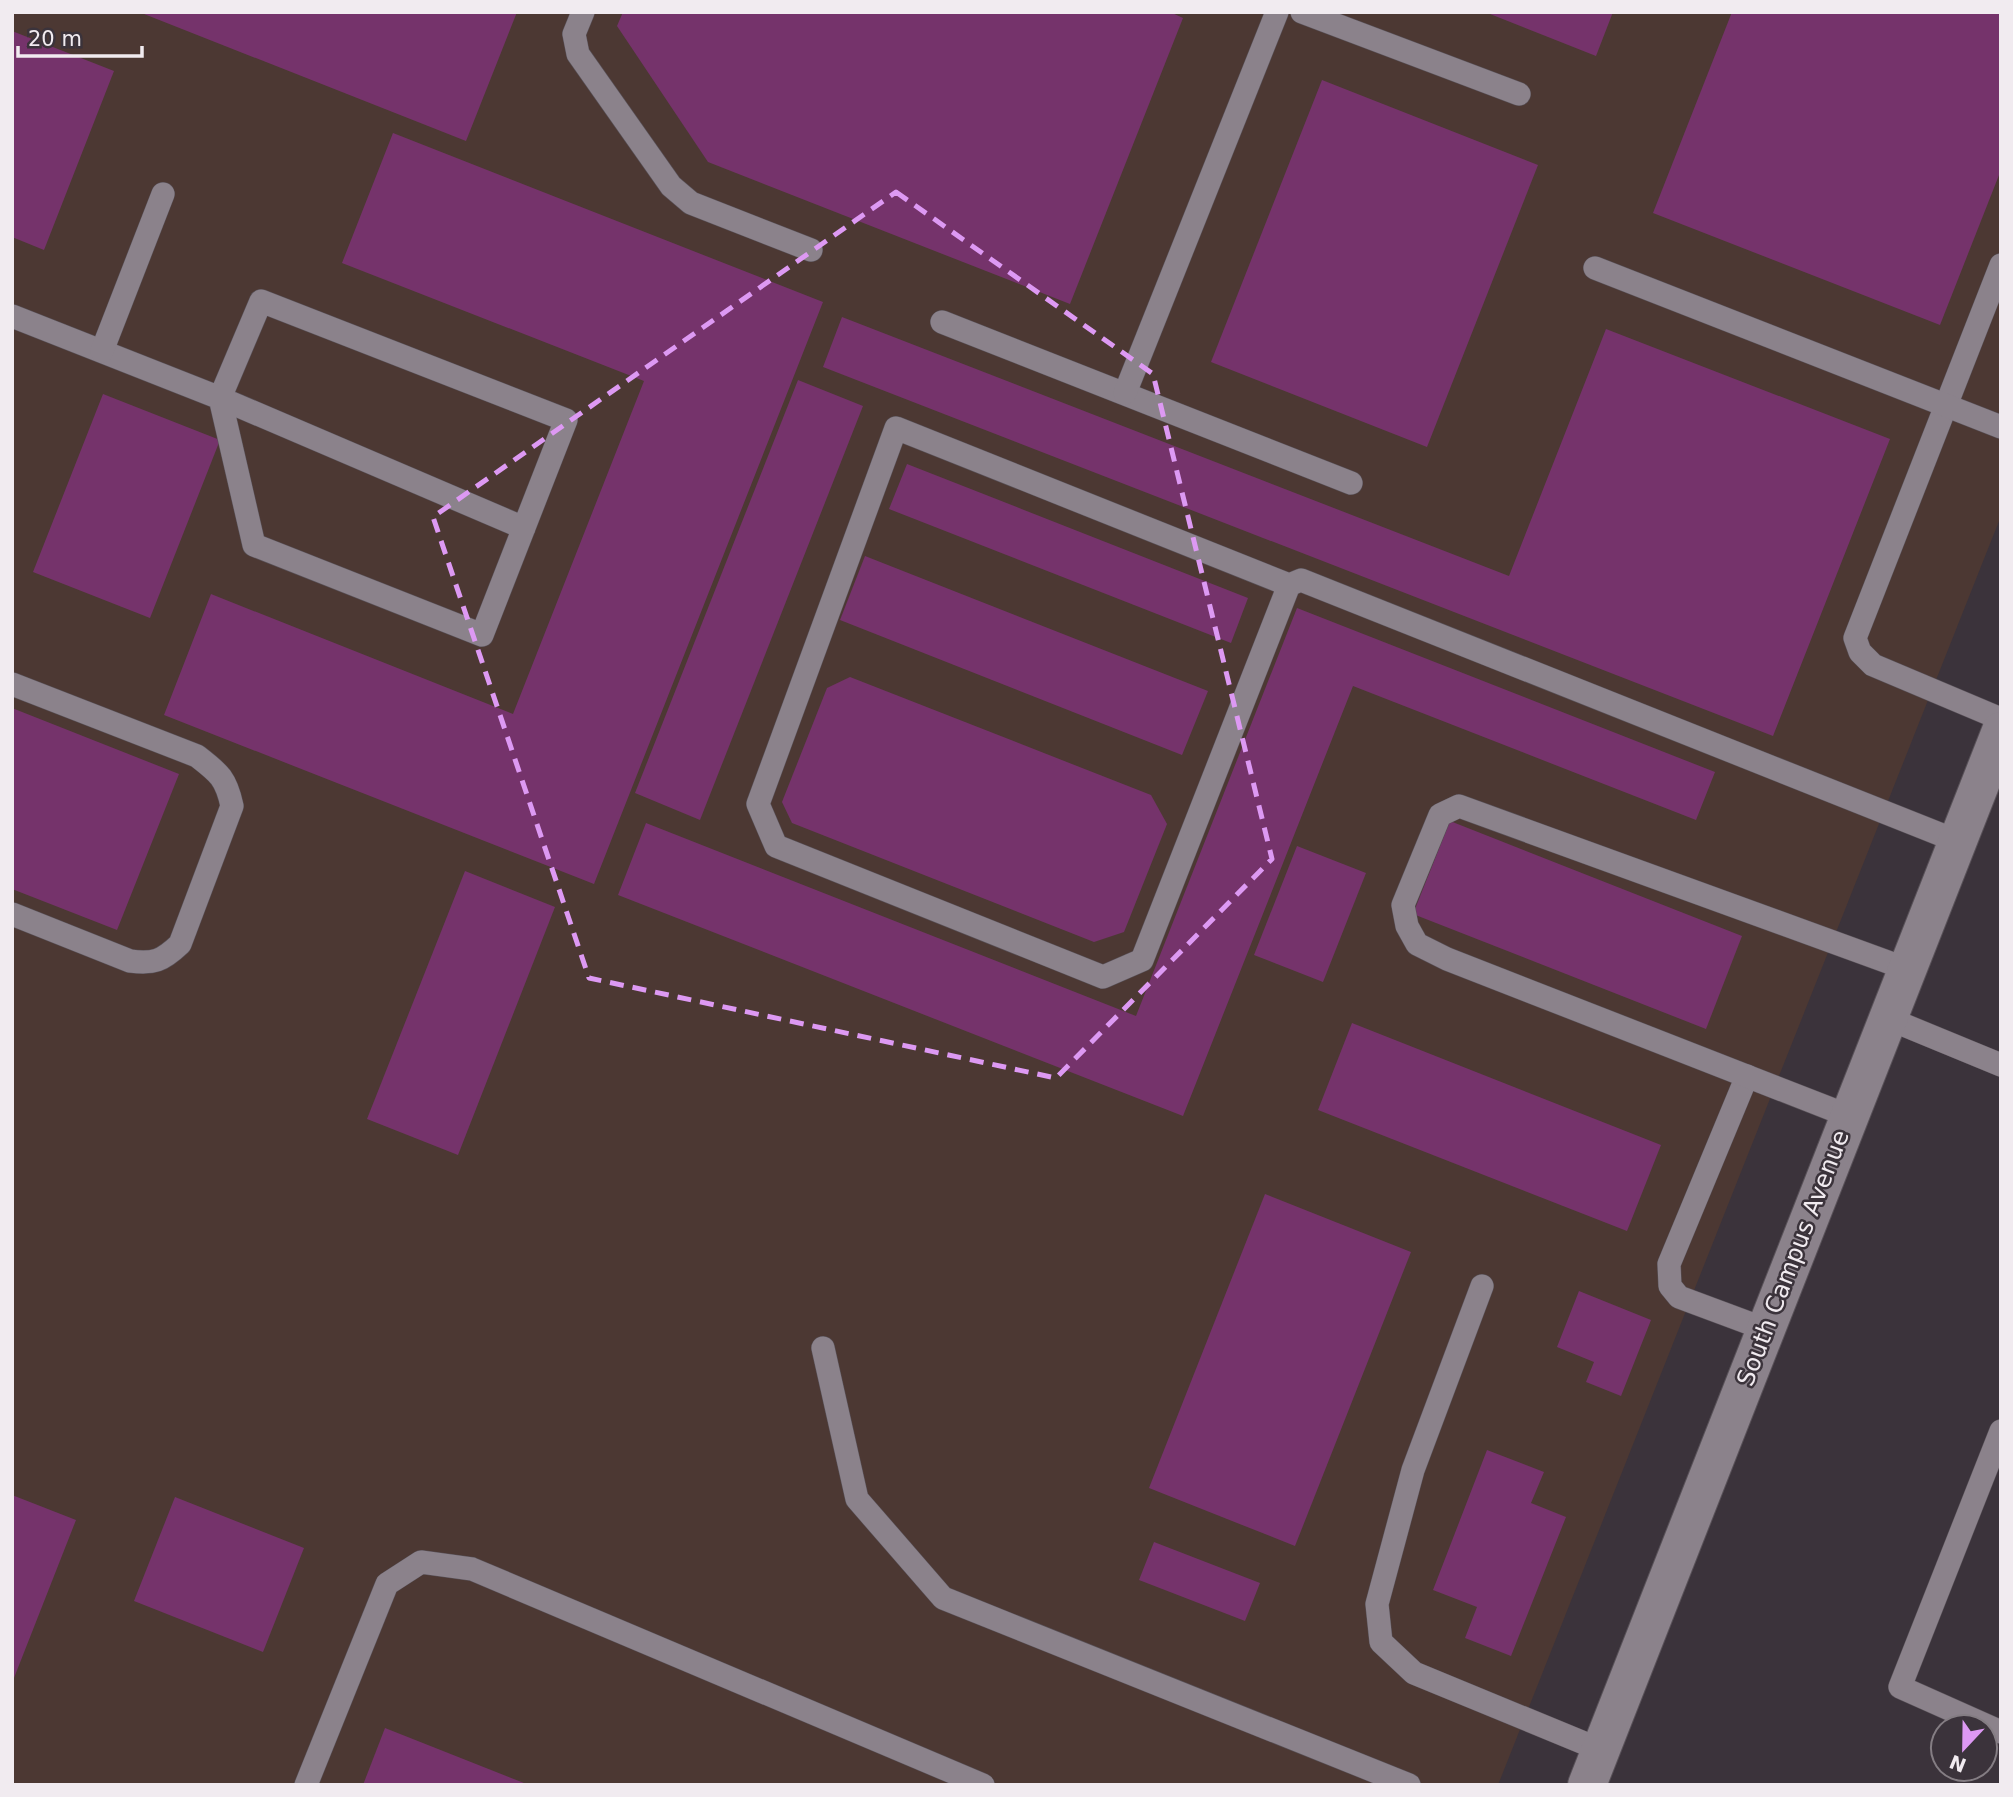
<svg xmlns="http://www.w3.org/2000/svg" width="2013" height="1797" font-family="'DejaVu Sans',sans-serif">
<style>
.industrial{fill:#4c3833}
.building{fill:#75336b}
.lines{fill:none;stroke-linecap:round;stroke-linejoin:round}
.lane-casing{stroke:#585158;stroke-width:24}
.secondary-casing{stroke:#585158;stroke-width:40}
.lane{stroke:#8b828b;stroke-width:23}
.secondary{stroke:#8b828b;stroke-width:38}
.marked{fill:none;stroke:#dd99f3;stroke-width:5;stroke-dasharray:14 9;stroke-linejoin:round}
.labels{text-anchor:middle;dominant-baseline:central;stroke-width:5;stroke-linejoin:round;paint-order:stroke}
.street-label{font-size:24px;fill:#f1ebf0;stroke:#3b333b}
</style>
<rect width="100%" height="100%" fill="#3b333b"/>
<path class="industrial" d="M12 12H2001V516L1498 1785H12Z"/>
<g class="building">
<path d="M139 12H517L466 141Z"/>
<path d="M623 12H1170L1183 18 1070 304 708 162 617 26Z"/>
<path d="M1485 12H1613L1596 56Z"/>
<path d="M1732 12H2001V170L1940 325 1653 213Z"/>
<path d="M12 31 114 71 44 250 12 237Z"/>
<path d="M1322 80 1538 165 1427 447 1211 362Z"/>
<path d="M393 133 823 302 594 884 164 715 211 594 513 714 644 381 342 263Z"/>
<path d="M842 317 1509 576 1606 329 1890 439 1773 736 823 367Z"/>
<path d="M798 380 863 406 700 820 635 793Z"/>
<path d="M103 394 220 440 150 618 33 572Z"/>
<path d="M907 464 1248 598 1231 643 889 509Z"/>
<path d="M865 556 1208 691 1182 755 840 620Z"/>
<path d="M1297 608 1715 772 1696 820 1353 686 1183 1116 618 895 646 823 1136 1016Z"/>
<path d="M850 677 1151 795 1167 824 1124 932 1094 942 792 823 782 802 827 688Z"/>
<path d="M12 708 179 774 117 930 12 889Z"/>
<path d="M1450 821 1742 936 1706 1029 1413 914Z"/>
<path d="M1297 846 1366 873 1323 982 1254 955Z"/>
<path d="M465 871 555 907 458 1155 367 1119Z"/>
<path d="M1352 1023 1661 1145 1627 1231 1318 1110Z"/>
<path d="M1265 1194 1411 1252 1295 1546 1149 1488Z"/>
<path d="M1579 1291 1651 1320 1621 1396 1586 1382 1594 1362 1557 1347Z"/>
<path d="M1487 1450 1544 1472 1531 1503 1566 1517 1511 1656 1465 1638 1477 1607 1433 1590Z"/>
<path d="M12 1495 76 1520 12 1683Z"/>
<path d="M175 1497 304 1548 263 1652 134 1601Z"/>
<path d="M1154 1542 1260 1583 1245 1621 1139 1580Z"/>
<path d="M385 1728 529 1785H363Z"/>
</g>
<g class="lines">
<g class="lane-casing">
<g id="lane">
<path d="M583 12 574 34 578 54 671 186 691 203 811 250"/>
<path d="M1302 12 1519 94"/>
<path d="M2001 265 1855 638 1860 652 1873 665 2001 719"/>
<path d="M1595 268 2001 427"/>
<path d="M12 316 220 398 254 545 482 635 566 420 261 301 220 398 524 528"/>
<path d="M942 322 1351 483"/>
<path d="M102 351 163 194"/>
<path d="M1125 393 1277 12"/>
<path d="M1289 585 1142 960 1103 977 776 846 758 804 896 428 1289 585 1301 580 1957 841"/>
<path d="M12 684 197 756C219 773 226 778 232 806L180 944C162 961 154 964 130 961L12 914"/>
<path d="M1887 1018 2001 1065"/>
<path d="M1747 1076 1669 1264 1670 1286 1679 1297 1765 1329"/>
<path d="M1849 1116 1447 959 1417 944 1407 926 1403 905 1440 815 1459 806 1907 969"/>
<path d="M1482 1286 1413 1470 1377 1604 1381 1642 1414 1673 1601 1750"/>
<path d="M823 1348 857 1499 943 1598 1409 1785"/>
<path d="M2001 1431 1900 1687 2001 1732"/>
<path d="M306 1785 387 1584 421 1562 472 1569 983 1785"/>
</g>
</g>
<g class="secondary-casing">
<path id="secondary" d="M1587 1785 2001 731"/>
</g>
<use href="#lane" class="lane"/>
<use href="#secondary" class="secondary"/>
</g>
<path class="marked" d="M896 192 1153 374 1272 859 1056 1078 589 978 433 517Z"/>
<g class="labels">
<g class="street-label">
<text transform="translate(1793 1258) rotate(-69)">South Campus Avenue</text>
</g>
</g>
<rect width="2013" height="1797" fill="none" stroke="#f1ebf0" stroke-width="28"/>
<g transform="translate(1964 1748) rotate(202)"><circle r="33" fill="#3b333b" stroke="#847d83" stroke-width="2"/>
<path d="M0-5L12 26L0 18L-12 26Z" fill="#dd99f3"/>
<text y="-10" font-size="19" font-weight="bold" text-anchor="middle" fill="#f1ebf0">N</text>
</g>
<path d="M18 46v10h124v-10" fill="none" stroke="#f1ebf0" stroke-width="3.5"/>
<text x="28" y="46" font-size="21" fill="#f1ebf0" stroke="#3b333b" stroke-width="5" paint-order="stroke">20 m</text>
</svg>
